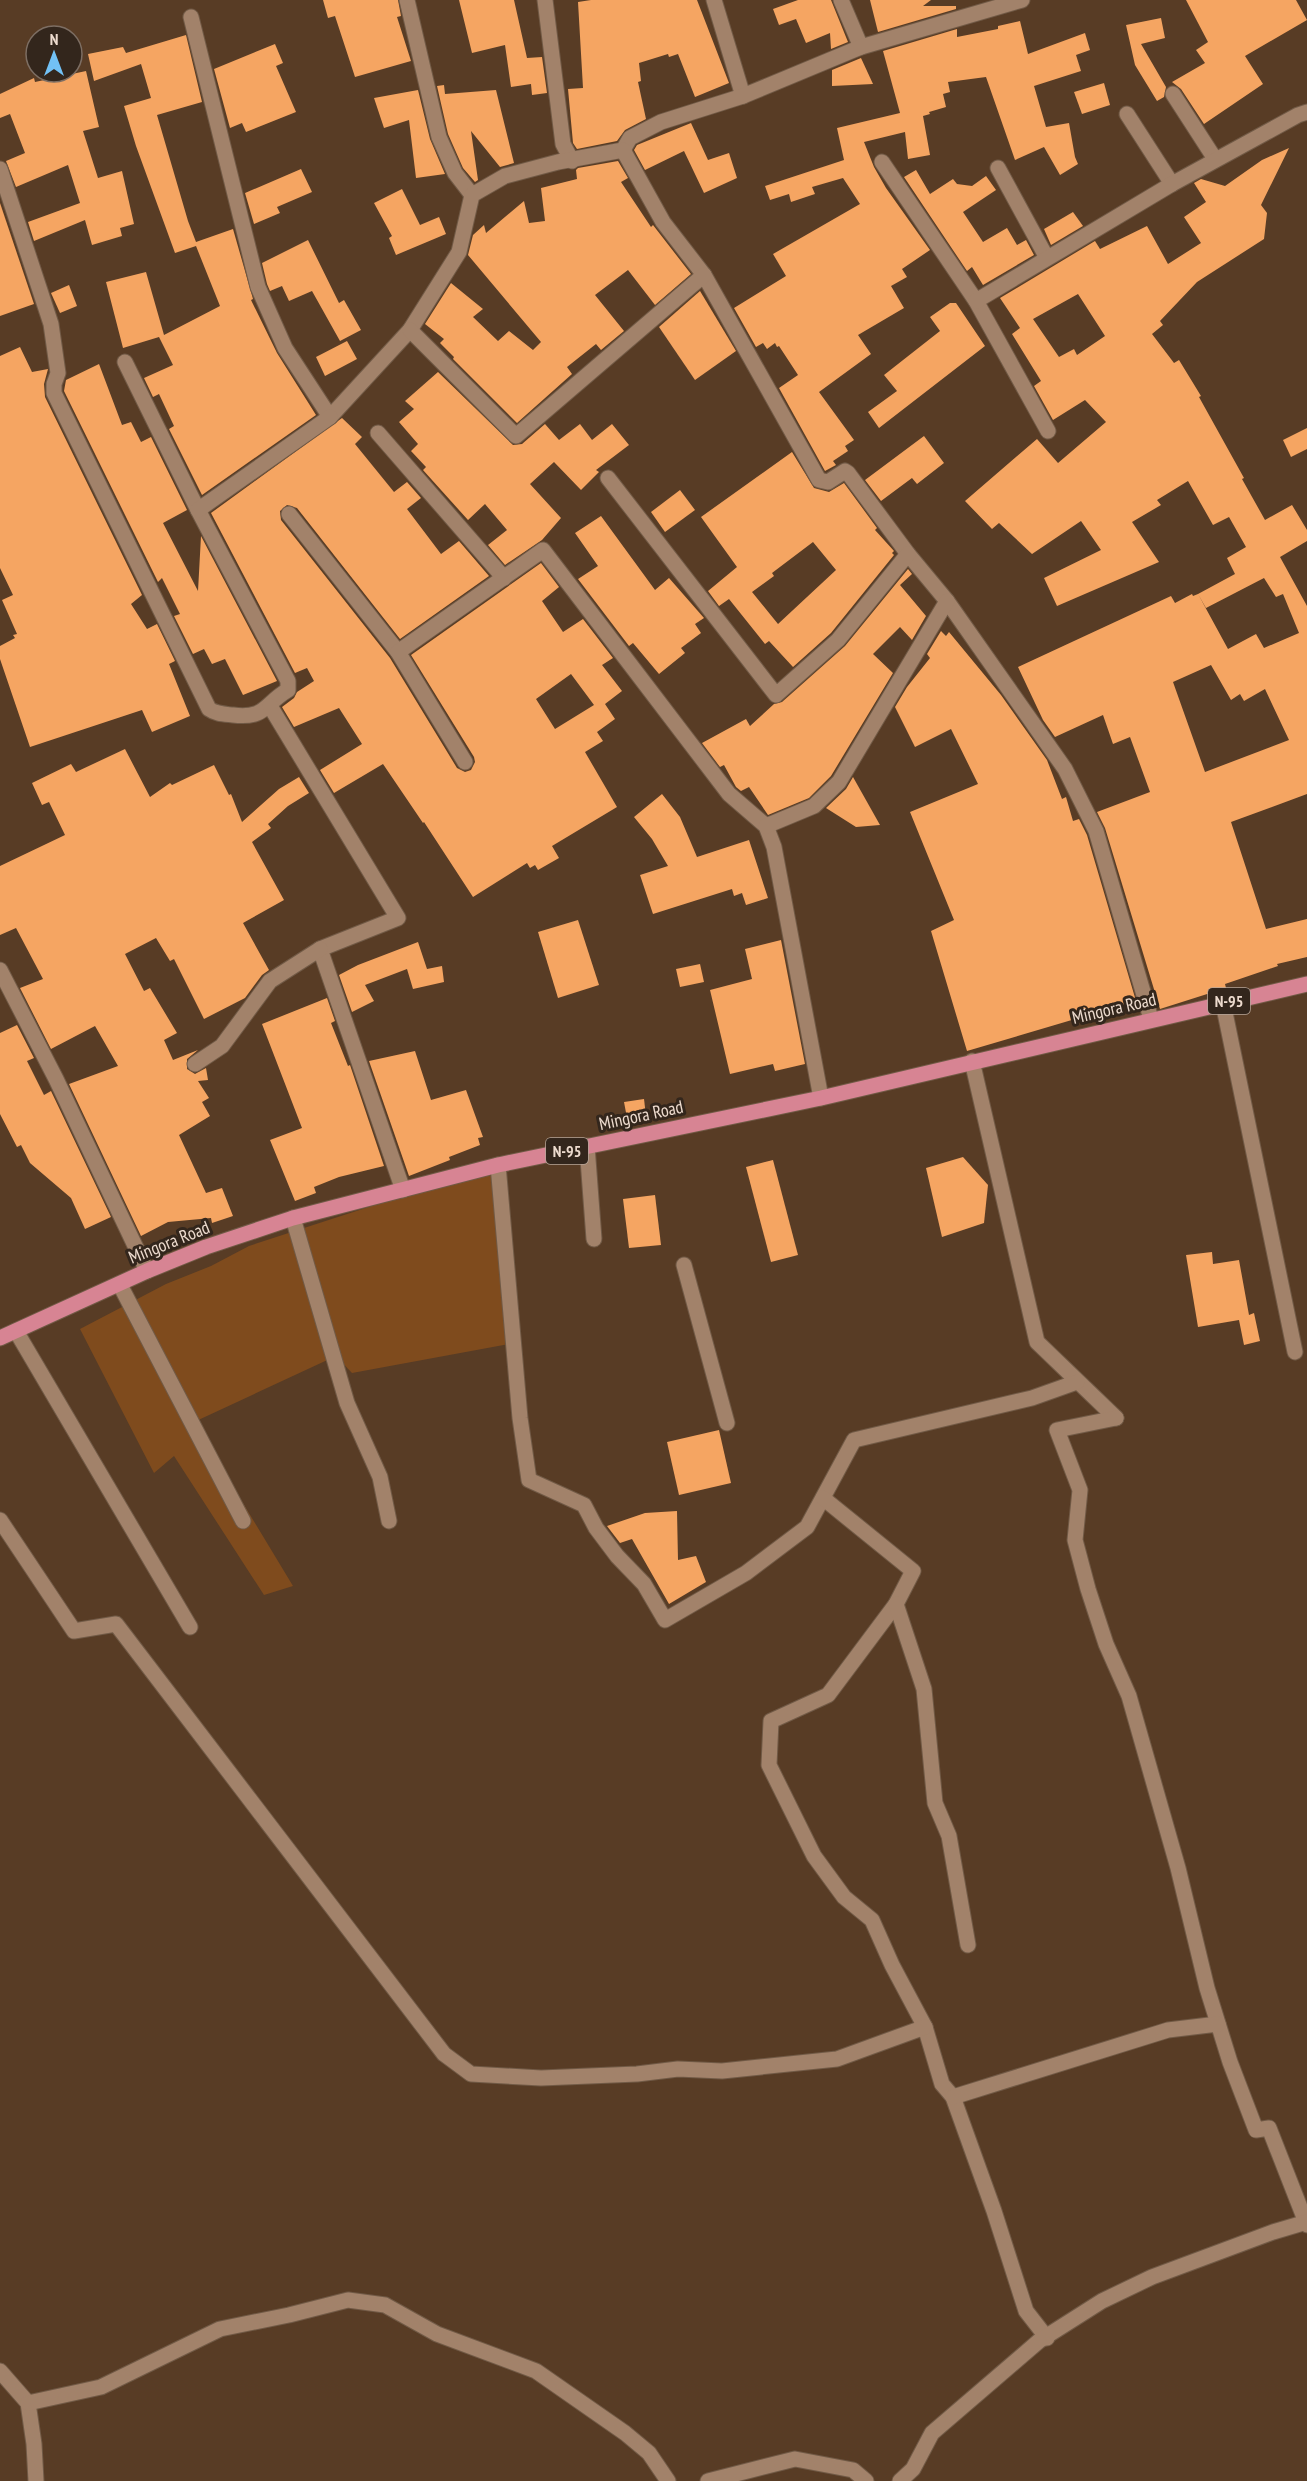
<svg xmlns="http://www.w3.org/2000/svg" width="1307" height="2481" font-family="'PT Sans Narrow',sans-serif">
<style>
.green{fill:#7f4b1d}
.building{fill:#f5a562;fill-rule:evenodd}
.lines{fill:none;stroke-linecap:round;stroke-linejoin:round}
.minor-casing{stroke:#715a46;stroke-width:17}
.major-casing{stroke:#715a46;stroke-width:17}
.minor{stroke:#a2826a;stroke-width:15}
.major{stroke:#d78493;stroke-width:15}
.labels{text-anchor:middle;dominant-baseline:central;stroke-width:6;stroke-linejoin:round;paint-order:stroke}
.shield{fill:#33261c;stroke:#b5a599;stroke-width:1.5}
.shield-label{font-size:16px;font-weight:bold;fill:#eddbce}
.street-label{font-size:18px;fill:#eddbce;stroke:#33261c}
</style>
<rect width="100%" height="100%" fill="#583c25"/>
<path class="green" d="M498 1165 509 1344 352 1373 336 1356 194 1422 293 1586 264 1595 174 1456 154 1473 80 1329 166 1284 211 1266 249 1246Z"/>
<g class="building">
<path d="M323 0H398L401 16 397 17 411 61 355 77 335 16 328 18Z"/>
<path d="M459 0H514L527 58 542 57 547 93 532 95 531 84 511 87 505 45 472 53Z"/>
<path d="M591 0H697L729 83 695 97 678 54 669 57 668 54 639 63 641 81 638 82 646 119 625 130 617 141 577 149 573 143 568 89 583 88 578 2Z"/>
<path d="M798 0H831L848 42 831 49 830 33 806 43 796 19 779 25 773 9Z"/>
<path d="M870 0H931L923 6H956V9L878 32Z"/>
<path d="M1186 0H1296L1307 20 1245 56 1263 84 1204 124 1181 89 1172 82 1205 63 1196 50 1208 42Z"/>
<path d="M1161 18 1165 38 1141 44 1166 87 1164 97 1157 101 1135 65 1126 25Z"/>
<path d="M1020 21 1028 54 1085 33 1090 50 1076 55 1081 71 1034 86 1046 127 1069 123 1075 157 1078 164 1060 175 1044 147 1015 160 986 77 948 82 950 92 943 94 946 107 929 112 930 114 923 116 930 155 908 159 905 132 864 142 874 167 886 188 930 250 902 269 907 277 891 286 904 308 858 335 871 354 819 392 854 440 845 446 848 451 833 461 836 465 825 471 779 388 798 375 779 346 777 347 775 343 767 349 763 343 756 347 734 308 786 276 773 254 860 204 843 178 812 187 815 194 791 202 789 194 770 200 765 186 844 160 837 128 900 113 883 51 957 29V37L998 29V26Z"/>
<path d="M186 35 202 102 157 115 188 221 196 242 233 229 253 299 251 300 277 353 316 415 202 495 169 429 174 426 159 394 153 397 144 378 173 365 159 337 123 348 106 282 146 272 164 335 220 306 196 246 175 253 136 146 124 106 151 98 141 64 94 81 88 54 123 47 126 53Z"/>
<path d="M275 44 283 63 276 66 296 112 246 132 242 123 230 128 214 69Z"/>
<path d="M861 58 873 84 832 86V70Z"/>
<path d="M86 71 99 127 83 131 98 178 122 171 134 224 120 228 122 236 92 245 85 220 34 241 28 222 80 203 68 165 16 187 6 161 25 153 10 114 0 118V94L34 78 35 82Z"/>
<path d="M1104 83 1110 105 1082 114 1074 92Z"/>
<path d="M444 85 445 94 496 90 514 163 500 167 471 131 478 180 475 182 463 168 448 134 437 86Z"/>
<path d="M418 90 430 139 445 174 416 178 409 120 384 128 374 98Z"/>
<path d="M691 123 708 160 729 153 737 178 704 193 684 151 645 170 634 150 637 145Z"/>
<path d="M1289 148 1261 205 1267 213 1264 239 1197 282 1160 321 1163 325 1152 334 1174 363 1179 360 1201 396 1199 397 1244 478 1242 479 1265 520 1292 505 1307 530V541L1280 557 1307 606V794L1231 822 1266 929 1307 919V957L1277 964 1278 966 1225 984 1226 988 1160 1009 1105 828 1097 812 1150 792 1130 737 1113 744 1103 715 1055 737 1043 720 1018 667 1171 596 1175 603 1192 594 1193 596 1198 594 1228 649 1256 634 1264 648 1299 633 1283 594 1276 597 1264 578 1206 608 1198 594 1235 574 1227 558 1246 547 1229 517 1213 525 1188 481 1157 500 1161 505 1132 522 1159 562 1057 606 1044 578 1101 550 1081 521 1032 554 999 523 992 529 965 501 1037 439 1058 463 1106 422 1085 400 1053 420 1034 386 1041 381 1012 334 1020 328 1000 298 1095 241 1100 249 1147 226 1168 264 1201 243 1184 217 1206 202 1194 183 1201 179 1225 186 1262 160ZM1078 294 1105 336 1077 355 1074 349 1059 357 1033 319ZM1211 665 1231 700 1240 694 1244 701 1265 689 1289 740 1205 772 1173 682Z"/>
<path d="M618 161 628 178 621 182 651 227 653 225 691 274 655 305 628 270 595 295 624 331 601 350 596 344 567 367 572 374 517 423 453 359 454 357 440 343 444 339 425 324 451 283 483 309 473 317 498 341 509 331 533 350 541 342 468 255 473 235 484 225 486 233 524 201 529 223 545 221 541 188 577 179 576 170 578 168Z"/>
<path d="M301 169 312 192 277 207 280 213 254 224 245 193Z"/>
<path d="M916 170 930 194 953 179 957 184 972 186 986 176 996 190 963 212 983 242 1007 228 1017 245 1026 240 1034 255 983 285 972 267 967 271 904 177Z"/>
<path d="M402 189 420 225 439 217 446 234 396 255 389 238 392 236 374 203Z"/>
<path d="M0 203 34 304 0 316Z"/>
<path d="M1073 212 1083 226 1051 245 1044 229Z"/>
<path d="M308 240 339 303 344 300 361 330 340 341 312 291 289 301 282 286 270 291 267 284 262 263Z"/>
<path d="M69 285 77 306 60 313 51 293Z"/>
<path d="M700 291 736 351 695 380 659 327Z"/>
<path d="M950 303H956L985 346 879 428 868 412 897 391 884 375 940 331 930 317Z"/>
<path d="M347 341 357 359 325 376 316 357Z"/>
<path d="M20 347 32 372 48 369 44 384 45 397 142 595 131 604 147 629 157 624 175 661 169 664 190 716 152 732 142 710 30 747 0 659V646L15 638 13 635 17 634 2 600 13 595 0 568V356Z"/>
<path d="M99 364 122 425 131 422 141 442 151 437 187 510 163 523 198 591 201 536 277 681 243 695 225 659 212 664 204 649 193 654 174 616 180 614 162 578 158 582 64 391 66 380Z"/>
<path d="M438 372 513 445 522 444 545 424 559 440 580 424 592 440 612 424 629 445 596 470 599 472 581 490 554 462 530 484 561 518 542 540 505 565 488 545 507 530 485 504 468 520 423 470 426 467 411 451 418 444 399 422 414 409 405 401Z"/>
<path d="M342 418 362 437 355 444 394 492 407 482 421 498 407 509 441 554 459 541 489 576 400 639 297 508 287 505 280 511 281 520 390 658 457 768 465 772 471 770 475 762 474 757 411 655 541 563 559 587 542 601 563 632 583 619 613 658 602 665 622 691 605 704 615 719 597 732 603 741 585 752 617 807 552 846 559 858 538 870 535 865 530 868 527 863 473 897 424 822 423 823 383 764 334 793 320 770 362 744 339 708 294 727 282 707 294 698 297 692 314 681 307 668 295 673 211 513ZM571 674 594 705 555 729 536 699Z"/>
<path d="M1307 428V449L1291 457 1283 440Z"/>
<path d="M924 436 944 463 917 484 912 478 881 501 865 480Z"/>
<path d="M792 452 814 488 829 492 844 483 877 528 875 530 894 551 892 553 894 555 831 633 793 667 769 641 765 644 729 599 719 606 708 591 737 567 701 517ZM813 542 836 570 778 624 752 592 774 576 772 573Z"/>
<path d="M680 490 695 510 665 532 651 512Z"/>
<path d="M601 516 655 590 669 578 704 618 695 624 701 633 681 648 685 653 659 674 633 643 629 646 578 579 598 566 575 533Z"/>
<path d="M908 569 912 574 900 585 926 616 912 640 900 627 873 654 893 673 831 776 809 798 768 815 749 787 741 791 736 787 724 765 720 767 702 743 746 719 750 726 774 704 782 702 845 646Z"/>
<path d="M941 631 946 636 949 632 1001 695 1047 760 1062 799 1066 797 1073 821 1079 819 1087 835 1136 1001 967 1051 931 931 954 920 910 812 978 784 951 729 915 747 895 707 907 687 930 658 927 654Z"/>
<path d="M125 749 150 797 170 783 172 785 214 765 229 795 231 794 242 822 279 789 299 777 309 793 288 806 268 824 271 828 252 842 284 900 243 923 269 970 262 975 245 998 204 1019 174 959 170 961 156 938 125 954 144 991 150 988 177 1033 164 1040 173 1060 198 1050 187 1059V1069L195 1074 206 1068 208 1080 198 1081 209 1098 202 1102 210 1116 179 1135 206 1193 222 1188 233 1216 212 1223 211 1218 168 1222 141 1236 69 1084 118 1066 95 1026 51 1049 20 988 43 979 16 928 0 935V866L65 835 49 802 42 805 32 783 71 764 76 772Z"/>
<path d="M853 777 880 825 856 827 826 808 846 789Z"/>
<path d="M662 794 680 817 697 857 749 840 768 898 746 905 742 893 734 896 732 889 653 914 640 875 668 866 652 839 634 817Z"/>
<path d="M578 920 599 985 558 998 538 932Z"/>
<path d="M781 940 805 1064 775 1071 773 1064 730 1074 710 990 752 979 745 949Z"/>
<path d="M418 942 427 969 442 966 444 982 413 989 407 969 365 985 374 1001 352 1012 339 975 358 965Z"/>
<path d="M700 964 704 982 680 987 676 969Z"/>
<path d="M327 998 335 1021 331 1023 348 1066 350 1065 384 1166 339 1177 314 1187 316 1193 295 1201 270 1140 302 1128 262 1024Z"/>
<path d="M17 1025 34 1058 27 1061 44 1095 51 1091 111 1217 85 1229 71 1198 30 1163 21 1145 17 1147 0 1114V1033Z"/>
<path d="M415 1051 431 1100 466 1090 483 1137 478 1138 480 1145 449 1157 450 1160 409 1176 369 1061Z"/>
<path d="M644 1099 646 1116 627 1118 624 1102Z"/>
<path d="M963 1157 988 1185 984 1223 942 1237 926 1168Z"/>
<path d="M773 1160 798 1255 771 1262 746 1167Z"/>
<path d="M655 1195 661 1245 629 1248 623 1199Z"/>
<path d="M1212 1252 1213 1264 1239 1260 1249 1315 1254 1313 1260 1341 1244 1345 1239 1320 1198 1327 1186 1255Z"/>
<path d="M719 1430 731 1483 679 1495 667 1442Z"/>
<path d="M677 1511 678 1560 696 1556 706 1582 669 1604 632 1539 620 1543 607 1526 645 1513Z"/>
</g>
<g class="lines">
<g class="minor-casing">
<g id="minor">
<path d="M407 0 439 137 455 173 472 195"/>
<path d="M545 0 563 144 572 161"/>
<path d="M714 0 743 96"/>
<path d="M841 0 861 47"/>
<path d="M191 17 258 287 285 348 330 417 410 330 459 252 472 195 505 176 558 162 623 150 630 138 661 122 743 96 861 47 1022 0"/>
<path d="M1173 94 1215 159"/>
<path d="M1127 114 1172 184"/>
<path d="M623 150 663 222 704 275 819 480 828 482 845 471 848 473 908 554 947 601 1065 769 1096 831 1151 1019"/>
<path d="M882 162 976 301 1048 431"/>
<path d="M998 168 1047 258"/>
<path d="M0 169 51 324 58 373 54 384V393L209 709C216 714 224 714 233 715 266 719 264 704 288 690V681L198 510 125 362"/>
<path d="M976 301 1172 184 1298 115 1307 112"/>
<path d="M410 330 516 436 704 275"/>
<path d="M378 433 504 578"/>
<path d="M608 478 776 695 838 640 908 554"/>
<path d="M198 510 330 417"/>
<path d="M289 514 398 652 465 762"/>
<path d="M398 652 543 550 729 794 766 826 774 847 821 1098"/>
<path d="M270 706 398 918 320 949 403 1190"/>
<path d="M766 826 814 806 839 782 947 601"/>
<path d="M0 970 56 1079 147 1271"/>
<path d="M1223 1003 1295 1352"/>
<path d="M972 1061 1037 1342 1116 1418"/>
<path d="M195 1064 222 1046 270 981 320 949"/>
<path d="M587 1146 594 1239"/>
<path d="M498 1165 520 1418 529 1480 584 1505 596 1528 617 1556 644 1584 665 1620 746 1573 807 1527 854 1440 1032 1398 1077 1382"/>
<path d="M293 1218 347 1403 380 1477 389 1521"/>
<path d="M684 1265 727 1423"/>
<path d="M120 1285 243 1521"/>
<path d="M16 1331 190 1627"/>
<path d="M1116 1418 1057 1430 1080 1490 1075 1540 1088 1589 1106 1644 1129 1696 1178 1868 1207 1988 1230 2062 1256 2130 1269 2128 1307 2225"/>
<path d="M823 1498 913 1571 896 1604 828 1695 771 1721 769 1765 814 1856 844 1897 872 1920 892 1965 925 2027 942 2084 953 2097 994 2211 1026 2311 1047 2338"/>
<path d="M0 1520 74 1631 116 1624 444 2054 471 2074 541 2078 637 2074 678 2069 722 2071 837 2059 925 2027"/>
<path d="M896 1604 924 1689 935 1803 949 1836 968 1945"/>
<path d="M953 2097 1168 2030 1218 2024"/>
<path d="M0 2371 28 2403 34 2444 36 2481"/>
<path d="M28 2403 101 2387 220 2329 289 2315 348 2300 385 2305 437 2334 536 2371 625 2433 649 2453 668 2481"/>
<path d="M708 2481 795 2459 853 2470 866 2481"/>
<path d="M900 2481 913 2469 932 2433 1039 2341 1102 2301 1152 2277 1273 2232 1307 2222"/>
</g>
</g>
<g class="major-casing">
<path id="major" d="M0 1338 147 1271 206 1247 293 1218 498 1165 821 1098 1307 984"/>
</g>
<use href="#minor" class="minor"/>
<use href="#major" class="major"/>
</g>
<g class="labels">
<g class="shield">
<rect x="1208" y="988" width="42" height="26" rx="4.5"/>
<rect x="546" y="1138" width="42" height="26" rx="4.5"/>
</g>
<g class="shield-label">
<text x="1229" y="1001">N-95</text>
<text x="567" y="1151">N-95</text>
</g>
<g class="street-label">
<text transform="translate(1114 1008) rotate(-13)">Mingora Road</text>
<text transform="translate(641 1115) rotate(-12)">Mingora Road</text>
<text transform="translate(169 1242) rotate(-22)">Mingora Road</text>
</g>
</g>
<g transform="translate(54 54)"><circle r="28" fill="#33261c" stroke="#7d6e63" stroke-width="1.5"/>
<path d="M0-4.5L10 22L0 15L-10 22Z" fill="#72c1f5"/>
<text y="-9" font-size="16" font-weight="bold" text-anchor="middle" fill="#eddbce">N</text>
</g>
</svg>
